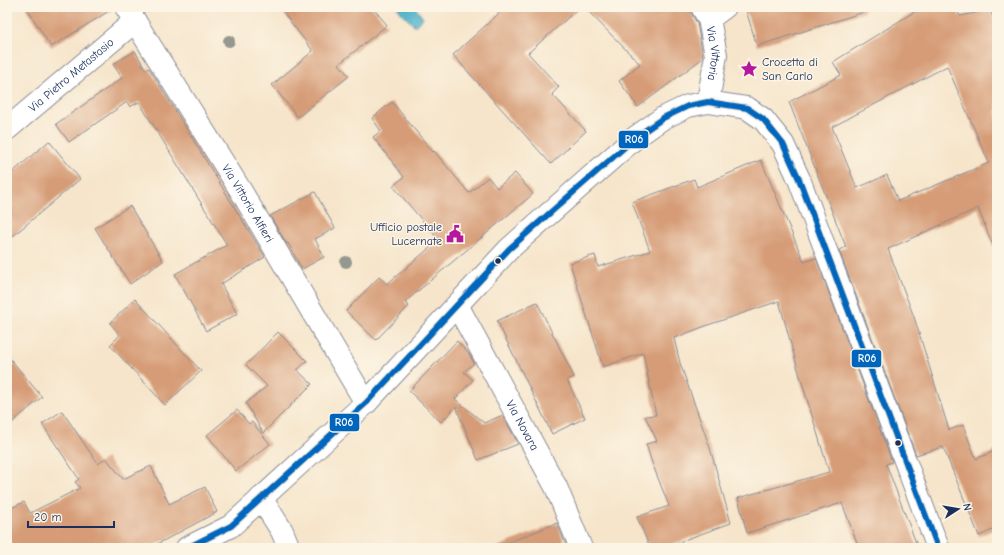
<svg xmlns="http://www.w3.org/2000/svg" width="1004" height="555" font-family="'Comic Neue',sans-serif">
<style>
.water{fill:#4ab0c9;stroke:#327094}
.building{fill:#d69c77;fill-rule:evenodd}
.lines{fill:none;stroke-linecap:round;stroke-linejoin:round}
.street-casing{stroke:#888a94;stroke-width:24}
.street{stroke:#fff;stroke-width:22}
.bus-1-casing{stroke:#fcf5e5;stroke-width:9}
.bus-1{stroke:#0065bd;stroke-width:6}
.tree{fill:#96988f}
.bus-dot{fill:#1b2f5e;stroke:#fcf5e5;stroke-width:1.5}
.labels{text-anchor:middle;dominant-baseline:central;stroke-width:3;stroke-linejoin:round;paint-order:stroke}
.street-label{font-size:12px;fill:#1b2f5e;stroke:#fcf5e5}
.poi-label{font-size:12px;fill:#1b2f5e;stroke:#fcf5e5;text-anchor:start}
.line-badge{stroke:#fcf5e5;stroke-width:1.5}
.badge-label{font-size:11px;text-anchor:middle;font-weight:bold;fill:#fff}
</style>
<rect width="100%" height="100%" fill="#fcf5e5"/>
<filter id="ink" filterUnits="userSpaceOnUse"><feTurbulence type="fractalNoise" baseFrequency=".025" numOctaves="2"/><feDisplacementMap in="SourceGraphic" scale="8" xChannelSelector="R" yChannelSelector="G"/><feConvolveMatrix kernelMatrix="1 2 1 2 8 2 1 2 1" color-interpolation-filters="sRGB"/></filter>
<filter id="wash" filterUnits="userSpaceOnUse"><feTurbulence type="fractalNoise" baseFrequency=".012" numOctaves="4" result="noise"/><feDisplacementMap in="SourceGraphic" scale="16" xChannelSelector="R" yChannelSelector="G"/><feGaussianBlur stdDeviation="0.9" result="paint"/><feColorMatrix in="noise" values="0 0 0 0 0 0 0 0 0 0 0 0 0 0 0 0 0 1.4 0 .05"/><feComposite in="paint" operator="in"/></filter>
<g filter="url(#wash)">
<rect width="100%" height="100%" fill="#f6e5cb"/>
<path class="water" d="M397 7H415L423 18 415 26 402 14Z"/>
<g id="blocks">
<g class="building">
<path d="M26 7H114V8L51 47Z"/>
<path d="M279 7H372L387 25 339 64 349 76 298 117 272 85 313 51Z"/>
<path d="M506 7H580L528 53 559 87 552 94 586 131 551 164 453 55Z"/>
<path d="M584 7H690L691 13 697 23 703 58 638 107 619 81 640 64Z"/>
<path d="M745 7H864V12L757 46Z"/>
<path d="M922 7H955L960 16 990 10 997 27V253H996L978 208 888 249 914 317 949 430 963 425 976 459 997 450V528L979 536 943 447 916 455 839 250 846 247 789 102 841 75 833 62ZM947 66 989 163 898 201 887 175 857 188 832 127Z"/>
<path d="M135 51 146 70 149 68 265 257 221 284 237 314 206 331 175 274 227 245 139 102 130 107 127 102 69 142 56 124 122 78 113 64Z"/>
<path d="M392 102 433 152 434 151 469 193 488 177 497 188 515 173 533 194 405 302 409 306 376 340 346 311 379 277 387 284 439 240 393 186 404 177 373 137 381 131 372 118Z"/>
<path d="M49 141 80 179 7 241V177Z"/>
<path d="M761 160 804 262 816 258 892 462 886 464 918 548H859L842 503 747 533 738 498 829 472 797 366 779 301 708 325 674 338 680 363 710 448 731 523 662 548H650L637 517 669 506 652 463 646 444 657 441 645 416 656 415 643 353 603 367 570 263 595 255 598 267 650 251 632 202 694 179 697 187Z"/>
<path d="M315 192 335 228 315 239 324 257 302 269 288 243 287 244 270 216Z"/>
<path d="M130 206 163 261 130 284 95 228Z"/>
<path d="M135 299 201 371 165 405 110 345 120 335 110 323Z"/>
<path d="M537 302 574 377 567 380 585 418 552 434 497 321Z"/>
<path d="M278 332 307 361 297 370 312 384 263 433 246 403 267 386 246 365Z"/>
<path d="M457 341 469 354 474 363 464 372 473 380 455 399 484 423 503 415 518 444 478 460 456 407 441 422 409 391Z"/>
<path d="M7 355 42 397 7 427Z"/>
<path d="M237 410 249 424 252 422 270 444 236 471 207 435Z"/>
<path d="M62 411 98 464 106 458 123 479 151 466 169 504 205 487 217 512 150 548H13L7 536V510L24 502 30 513 80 488 75 482 79 479 42 424Z"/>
<path d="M557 523 567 548H497V547Z"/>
</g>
</g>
</g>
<g filter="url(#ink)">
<use href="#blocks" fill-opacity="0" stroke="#888a94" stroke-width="1"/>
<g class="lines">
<g class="street-casing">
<g id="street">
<path id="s1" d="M126 7 241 191 366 403"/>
<path id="s2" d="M702 7 709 19 716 55 708 102"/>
<path d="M709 19 725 7"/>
<path id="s3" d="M7 129 135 21"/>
<path id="s4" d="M457 305 556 487 581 548"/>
<path d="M261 498 282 531 289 548"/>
<path d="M187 548 231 526 366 403 509 249 636 137 663 118 688 106 708 102 747 108 763 119 783 144 799 179 938 548"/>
</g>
</g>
<use href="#street" class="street"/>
<g class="bus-1-casing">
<path id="bus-1" d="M187 548 231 526 366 403 509 249 636 137 663 118 688 106 708 102 747 108 763 119 783 144 799 179 938 548"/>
</g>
<use href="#bus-1" class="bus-1"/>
</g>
<g class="tree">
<circle cx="229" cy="41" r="6"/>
<circle cx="346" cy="262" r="6"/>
</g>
</g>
<defs>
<g id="sight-bare" transform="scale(1.38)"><path d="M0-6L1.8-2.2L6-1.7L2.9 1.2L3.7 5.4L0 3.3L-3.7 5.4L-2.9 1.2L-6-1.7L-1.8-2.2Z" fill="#b5179e" stroke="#fcf5e5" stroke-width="2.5" paint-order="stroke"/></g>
<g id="civic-bare" transform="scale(1.38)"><path d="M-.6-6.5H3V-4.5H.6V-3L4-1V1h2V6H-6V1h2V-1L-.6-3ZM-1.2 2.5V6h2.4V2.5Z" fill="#b5179e" stroke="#fcf5e5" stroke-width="2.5" paint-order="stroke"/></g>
</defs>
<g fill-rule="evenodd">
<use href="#sight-bare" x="749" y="69"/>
<use href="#civic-bare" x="455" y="234"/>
</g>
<g class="bus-dot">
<circle cx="498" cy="261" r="3.5"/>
<circle cx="898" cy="443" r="3.5"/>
</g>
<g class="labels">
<g class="street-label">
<text stroke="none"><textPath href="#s2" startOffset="49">Via Vittoria</textPath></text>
<text stroke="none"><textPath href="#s3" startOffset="84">Via Pietro Metastasio</textPath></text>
<text stroke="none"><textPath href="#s1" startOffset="231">Via Vittorio Alfieri</textPath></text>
<text stroke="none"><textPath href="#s4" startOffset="137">Via Novara</textPath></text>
</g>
<g class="poi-label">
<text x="762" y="62">Crocetta di<tspan x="762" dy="14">San Carlo</tspan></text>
<text x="442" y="227" text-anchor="end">Ufficio postale<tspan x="442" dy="14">Lucernate</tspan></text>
</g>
</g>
<g class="line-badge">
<rect x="618" y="130" width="31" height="19" rx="4" fill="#0065bd"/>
<rect x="851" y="349" width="31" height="19" rx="4" fill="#0065bd"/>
<rect x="329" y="413" width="31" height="19" rx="4" fill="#0065bd"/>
</g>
<g class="badge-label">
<text x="634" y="143">R06</text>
<text x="867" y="362">R06</text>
<text x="344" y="426">R06</text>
</g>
<rect width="1004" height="555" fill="none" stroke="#fcf5e5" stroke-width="24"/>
<g transform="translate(958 509) rotate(78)" stroke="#fcf5e5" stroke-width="3" paint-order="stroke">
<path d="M0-3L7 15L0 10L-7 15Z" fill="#1b2f5e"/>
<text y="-6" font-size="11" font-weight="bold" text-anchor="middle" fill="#1b2f5e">N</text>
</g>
<path d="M28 521v6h86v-6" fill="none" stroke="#1b2f5e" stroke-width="2"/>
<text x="34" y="521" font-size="12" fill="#1b2f5e" stroke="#fcf5e5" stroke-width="3" paint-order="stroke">20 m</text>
</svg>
